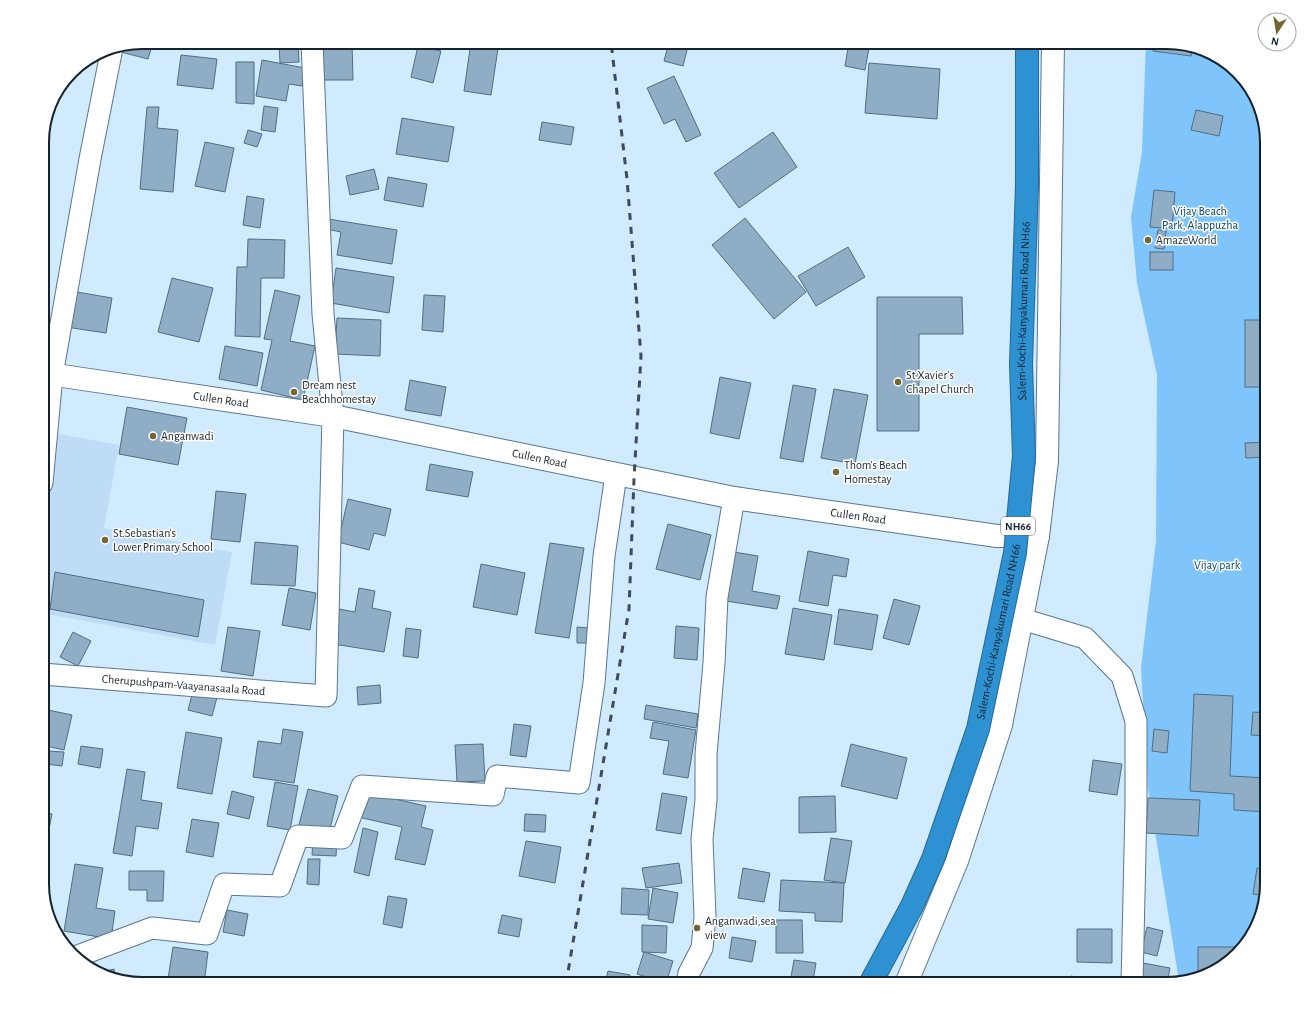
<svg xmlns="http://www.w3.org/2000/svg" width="1309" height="1026" font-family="'Alegreya Sans',sans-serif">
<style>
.built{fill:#bedcf5}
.green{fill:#7fc4fa}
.building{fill:#8faec6;stroke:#516d84}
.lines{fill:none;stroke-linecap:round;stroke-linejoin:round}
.street-casing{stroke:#5a778f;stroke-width:23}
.secondary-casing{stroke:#5a778f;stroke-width:24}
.path{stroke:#899eae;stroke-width:2.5;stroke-dasharray:3 3;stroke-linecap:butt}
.street{stroke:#fff;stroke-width:21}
.secondary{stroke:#fff;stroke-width:22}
.rail{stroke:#3d4c57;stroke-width:3;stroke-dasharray:7 7;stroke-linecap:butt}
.highway-bridge-casing{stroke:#256a98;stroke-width:24;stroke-linecap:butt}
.highway-bridge{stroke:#2d91d2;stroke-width:22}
.poi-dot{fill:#746532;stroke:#fff;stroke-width:1.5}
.labels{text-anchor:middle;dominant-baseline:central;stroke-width:3;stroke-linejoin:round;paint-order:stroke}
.shield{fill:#fff;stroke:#5d656b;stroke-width:1}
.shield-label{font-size:11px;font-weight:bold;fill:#17232c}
.park-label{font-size:12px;fill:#024368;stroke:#fff}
.poi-label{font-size:12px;fill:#17232c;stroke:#fff;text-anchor:start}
.street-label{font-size:12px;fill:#17232c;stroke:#fff}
.rim{fill:none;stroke:#17232c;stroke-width:2}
</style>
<rect width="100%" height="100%" fill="#d0eafe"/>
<path class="built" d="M42 431 119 445 104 528 232 552 215 645 42 613Z"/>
<path class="green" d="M1146 42H1167L1205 50 1233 67 1257 98 1267 142V884L1259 922 1242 950 1211 974 1179 981 1148 788 1141 668 1156 541 1157 375 1137 283 1131 217 1142 152Z"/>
<g class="building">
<path d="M142 42H153L148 59 113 50 114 47Z"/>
<path d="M241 42H298L299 62 280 63 279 43Z"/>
<path d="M323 42H352L353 80H324Z"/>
<path d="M471 42H499L491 95 464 91Z"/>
<path d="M669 42H689L683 66 664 61Z"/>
<path d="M849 42H870L865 70 845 66Z"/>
<path d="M1154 42H1167L1193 47 1191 56 1153 51Z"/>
<path d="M418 46 441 51 433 83 411 77Z"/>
<path d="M181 55 217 59 213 89 177 85Z"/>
<path d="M262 60 305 68 302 86 289 84 286 101 256 96Z"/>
<path d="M236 62H254V104L236 103Z"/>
<path d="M869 63 940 69 937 119 865 113Z"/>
<path d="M674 76 701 135 686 142 675 119 664 124 647 88Z"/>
<path d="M264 106 278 108 275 132 261 130Z"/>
<path d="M147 107H159L157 128 178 130 173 192 140 189Z"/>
<path d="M1196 110 1223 116 1219 136 1191 130Z"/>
<path d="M402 118 454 127 448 162 396 154Z"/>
<path d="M542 122 574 127 571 145 539 140Z"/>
<path d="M45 126V160H42V135Z"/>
<path d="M248 130 262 134 257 147 244 143Z"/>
<path d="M773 132 797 167 739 208 714 173Z"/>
<path d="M205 142 234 148 225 192 195 186Z"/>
<path d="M374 169 379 189 350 195 346 176Z"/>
<path d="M388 177 427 184 423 207 384 200Z"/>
<path d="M1154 190 1175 192 1172 229 1150 227Z"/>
<path d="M247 196 264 199 260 228 243 225Z"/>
<path d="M42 205H45L42 232Z"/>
<path d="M745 218 806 292 774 319 712 245Z"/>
<path d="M328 219 397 230 392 264 337 255 341 232 326 229Z"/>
<path d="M1158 230 1166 231 1164 249 1155 248Z"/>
<path d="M248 239 285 240 284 278H261L260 337 235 336 237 267H247Z"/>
<path d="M848 247 865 277 816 306 798 276Z"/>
<rect x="1150" y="252" width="23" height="18"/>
<path d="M336 268 394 277 389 313 331 303Z"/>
<path d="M172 278 213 288 199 342 158 332Z"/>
<path d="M275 290 300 296 290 341 315 346 303 400 261 390 272 340 264 339Z"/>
<path d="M71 291 112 298 106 333 66 327Z"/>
<path d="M424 295 445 296 443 332 422 330Z"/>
<path d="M877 297H962L963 334H919V431H877Z"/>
<path d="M337 318 381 320 380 356 335 354Z"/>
<rect x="1245" y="320" width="22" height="67"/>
<path d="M225 346 263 353 257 386 219 379Z"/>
<path d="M720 377 751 383 739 439 710 433Z"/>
<path d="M410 380 446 387 441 416 405 410Z"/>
<path d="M793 385 816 389 803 462 780 458Z"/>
<path d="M834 389 868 395 855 464 821 458Z"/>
<path d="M127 407 187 418 178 465 119 454Z"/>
<path d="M1267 442V457L1246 458 1245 443Z"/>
<path d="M430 464 473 472 468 497 426 490Z"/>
<path d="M216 491 246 494 240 542 211 539Z"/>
<path d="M348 499 391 509 385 536 374 533 369 550 338 542Z"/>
<path d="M668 524 711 535 700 580 656 569Z"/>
<path d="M255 542 298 546 295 586 251 584Z"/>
<path d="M550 543 584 548 569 638 535 633Z"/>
<path d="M808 551 849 559 846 577 833 575 828 606 799 601Z"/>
<path d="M734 552 758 556 752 591 780 596 777 609 726 601Z"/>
<path d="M481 564 525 573 517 615 473 607Z"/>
<path d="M55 572 204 600 198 637 50 609Z"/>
<path d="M289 588 316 593 310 630 282 625Z"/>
<path d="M359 588 375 591 372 608 391 612 384 652 333 644 339 609 355 612Z"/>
<path d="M894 599 920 606 909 645 883 638Z"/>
<path d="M793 608 832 615 824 660 785 654Z"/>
<path d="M839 609 878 615 872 650 834 644Z"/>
<path d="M676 626 699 628 697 660 674 658Z"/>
<path d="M228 627 260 631 253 676 221 671Z"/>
<path d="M577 627 589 628 588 643H577Z"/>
<path d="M406 628 421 630 418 658 403 656Z"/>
<path d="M73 632 91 641 78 666 60 657Z"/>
<path d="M195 684 219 690 212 716 188 710Z"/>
<path d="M380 685 381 703 358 705 357 687Z"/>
<path d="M1194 694 1233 696 1230 776 1267 778V812L1234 810V794L1190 791Z"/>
<path d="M646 705 698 714 696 728 644 719Z"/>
<path d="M48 710 72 715 64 750 42 745V734Z"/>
<path d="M1253 712 1267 713V736L1251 735Z"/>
<path d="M653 722 696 730 688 778 663 774 669 741 650 738Z"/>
<path d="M514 724 531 726 526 757 510 755Z"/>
<path d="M283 729 303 732 294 783 253 777 258 741 281 744Z"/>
<path d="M1154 729 1169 731 1167 753 1152 751Z"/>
<path d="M186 732 222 738 212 794 177 788Z"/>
<path d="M483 744 485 781 457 782 455 745Z"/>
<path d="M851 744 907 758 897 799 841 786Z"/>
<path d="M81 746 103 749 100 768 78 764Z"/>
<path d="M47 751 64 752 62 766 45 764Z"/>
<path d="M1093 760 1122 764 1117 795 1089 791Z"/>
<path d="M127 769 145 772 141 800 162 803 158 829 136 826 132 856 113 853Z"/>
<path d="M275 782 298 786 290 830 267 826Z"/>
<path d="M308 789 338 796 328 837 298 829Z"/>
<path d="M232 791 254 797 249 819 227 814Z"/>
<path d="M363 792 426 806 421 827 433 830 425 865 395 859 402 827 358 817Z"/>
<path d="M662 793 687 797 681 834 656 830Z"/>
<path d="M835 796 836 832 799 833V797Z"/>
<path d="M1148 798 1200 800 1198 836 1146 833Z"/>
<path d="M42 812 52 814 48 834 42 833Z"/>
<path d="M525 814 546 815 545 832 524 831Z"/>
<path d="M192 819 219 823 213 857 186 852Z"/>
<path d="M363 828 378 832 369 876 354 872Z"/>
<path d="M313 838 337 840 336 856 312 855Z"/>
<path d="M831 838 852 841 845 883 824 880Z"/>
<path d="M526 841 561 847 555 883 519 876Z"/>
<path d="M308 859H320L319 885 307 884Z"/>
<path d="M679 863 682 883 646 888 642 868Z"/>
<path d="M75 864 103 868 96 908 115 911 111 939 64 931Z"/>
<path d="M743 868 770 873 764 902 738 898Z"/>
<path d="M1257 868 1267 870 1265 896 1253 894Z"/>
<path d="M129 871H164L163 901H147V890H129Z"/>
<path d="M781 880 844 883 842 922 815 921V913L779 911Z"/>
<path d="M622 888 649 890 648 915 621 914Z"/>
<path d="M653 888 678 893 673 923 648 919Z"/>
<path d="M388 896 407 899 402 928 383 924Z"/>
<path d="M227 910 248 914 244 936 223 932Z"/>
<path d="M502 915 522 919 519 937 498 933Z"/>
<path d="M776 920H802L803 953H776Z"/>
<path d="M642 925 667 926 666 953 642 952Z"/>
<path d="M1147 927 1163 931 1157 956 1141 952Z"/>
<path d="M1077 929H1112V963L1077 962Z"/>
<path d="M732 937 756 941 752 962 729 958Z"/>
<path d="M173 947 208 952 204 984 168 979Z"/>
<path d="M1198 947H1244L1211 974 1198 977Z"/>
<path d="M644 952 673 961 666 983 637 974Z"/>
<path d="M794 960 816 963 813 981 791 977Z"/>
<path d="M1143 963 1170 968 1167 984 1140 979Z"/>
<path d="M114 969 116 980 110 979 99 973Z"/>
<path d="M608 971 630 975 628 984H605Z"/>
<path d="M1071 976 1091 980 1090 984H1069Z"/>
<path d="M707 980 724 984H707Z"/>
<path d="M226 982 227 984H208V983Z"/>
<path d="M270 982 286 984H270Z"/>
<path d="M1094 982 1115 984H1094Z"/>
</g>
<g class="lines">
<g class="street-casing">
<g id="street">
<path d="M42 483 52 375 90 159 112 48"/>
<path d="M1022 619 1085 638 1122 676 1136 721V806L1132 984"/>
<path id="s1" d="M42 674 326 696 333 416 323 314 312 42"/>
<path d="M75 957 152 928 207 934 224 884 280 886 298 836 342 838 362 786 493 795 497 776 579 783 594 683 604 556 616 475"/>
<path d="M687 984 689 973 702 948 705 917 702 839 706 800V754L714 663 717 597 734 498"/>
</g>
</g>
<g class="secondary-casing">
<g id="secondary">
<path id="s2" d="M42 373 333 416 734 498 997 536H1038"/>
<path d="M906 984 957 861 1001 725 1038 536 1047 461 1053 42"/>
</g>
</g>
<path class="path" d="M932 42 1004 47"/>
<use href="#street" class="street"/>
<use href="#secondary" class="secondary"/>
<path class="rail" d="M566 984 629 609 634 479 641 356 627 179 611 42"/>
<g class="highway-bridge-casing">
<g id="highway-bridge">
<path id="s3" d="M870 984 912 906 933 859 978 729 1015 553 1024 456 1021 364 1027 185V42"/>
</g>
</g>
<use href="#highway-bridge" class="highway-bridge"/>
</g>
<g class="poi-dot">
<circle cx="1148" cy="240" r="4"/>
<circle cx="898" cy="382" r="4"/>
<circle cx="294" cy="392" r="4"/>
<circle cx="153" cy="436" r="4"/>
<circle cx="836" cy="472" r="4"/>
<circle cx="105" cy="540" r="4"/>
<circle cx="697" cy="928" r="4"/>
</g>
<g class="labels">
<rect class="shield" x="1001" y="517" width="34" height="18" rx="3"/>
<g class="shield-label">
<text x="1018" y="526">NH66</text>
</g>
<g class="park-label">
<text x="1200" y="211">Vijay Beach<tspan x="1200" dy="14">Park, Alappuzha</tspan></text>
<text x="1217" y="565">Vijay park</text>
</g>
<g class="poi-label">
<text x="1156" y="240">AmazeWorld</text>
<text x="906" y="375">St Xavier's<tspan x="906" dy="14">Chapel Church</tspan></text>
<text x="302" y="385">Dream nest<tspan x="302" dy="14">Beachhomestay</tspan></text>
<text x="161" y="436">Anganwadi</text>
<text x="844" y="465">Thom's Beach<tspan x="844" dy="14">Homestay</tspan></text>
<text x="113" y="533">St.Sebastian's<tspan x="113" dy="14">Lower Primary School</tspan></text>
<text x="705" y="921">Anganwadi,sea<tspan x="705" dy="14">view</tspan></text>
</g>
<g class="street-label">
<text stroke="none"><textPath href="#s3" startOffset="700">Salem-Kochi-Kanyakumari Road NH66</textPath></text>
<text stroke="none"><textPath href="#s2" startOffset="181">Cullen Road</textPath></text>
<text stroke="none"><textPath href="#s2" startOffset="505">Cullen Road</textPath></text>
<text stroke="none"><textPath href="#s2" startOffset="829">Cullen Road</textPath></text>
<text stroke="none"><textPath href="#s3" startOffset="377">Salem-Kochi-Kanyakumari Road NH66</textPath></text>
<text stroke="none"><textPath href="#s1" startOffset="142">Cherupushpam-Vaayanasaala Road</textPath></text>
</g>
</g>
<path d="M0 0H1309V1026H0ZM142 49H1167A93 93 0 0 1 1260 142V884A93 93 0 0 1 1167 977H142A93 93 0 0 1 49 884V142A93 93 0 0 1 142 49Z" fill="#fff" fill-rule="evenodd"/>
<path class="rim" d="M142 49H1167A93 93 0 0 1 1260 142V884A93 93 0 0 1 1167 977H142A93 93 0 0 1 49 884V142A93 93 0 0 1 142 49Z"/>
<g transform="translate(1277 32) rotate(192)"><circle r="19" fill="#ffffff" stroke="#a2a7ab"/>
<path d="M0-3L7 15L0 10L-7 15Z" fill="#746532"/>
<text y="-6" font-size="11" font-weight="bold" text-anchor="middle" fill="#17232c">N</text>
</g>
</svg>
